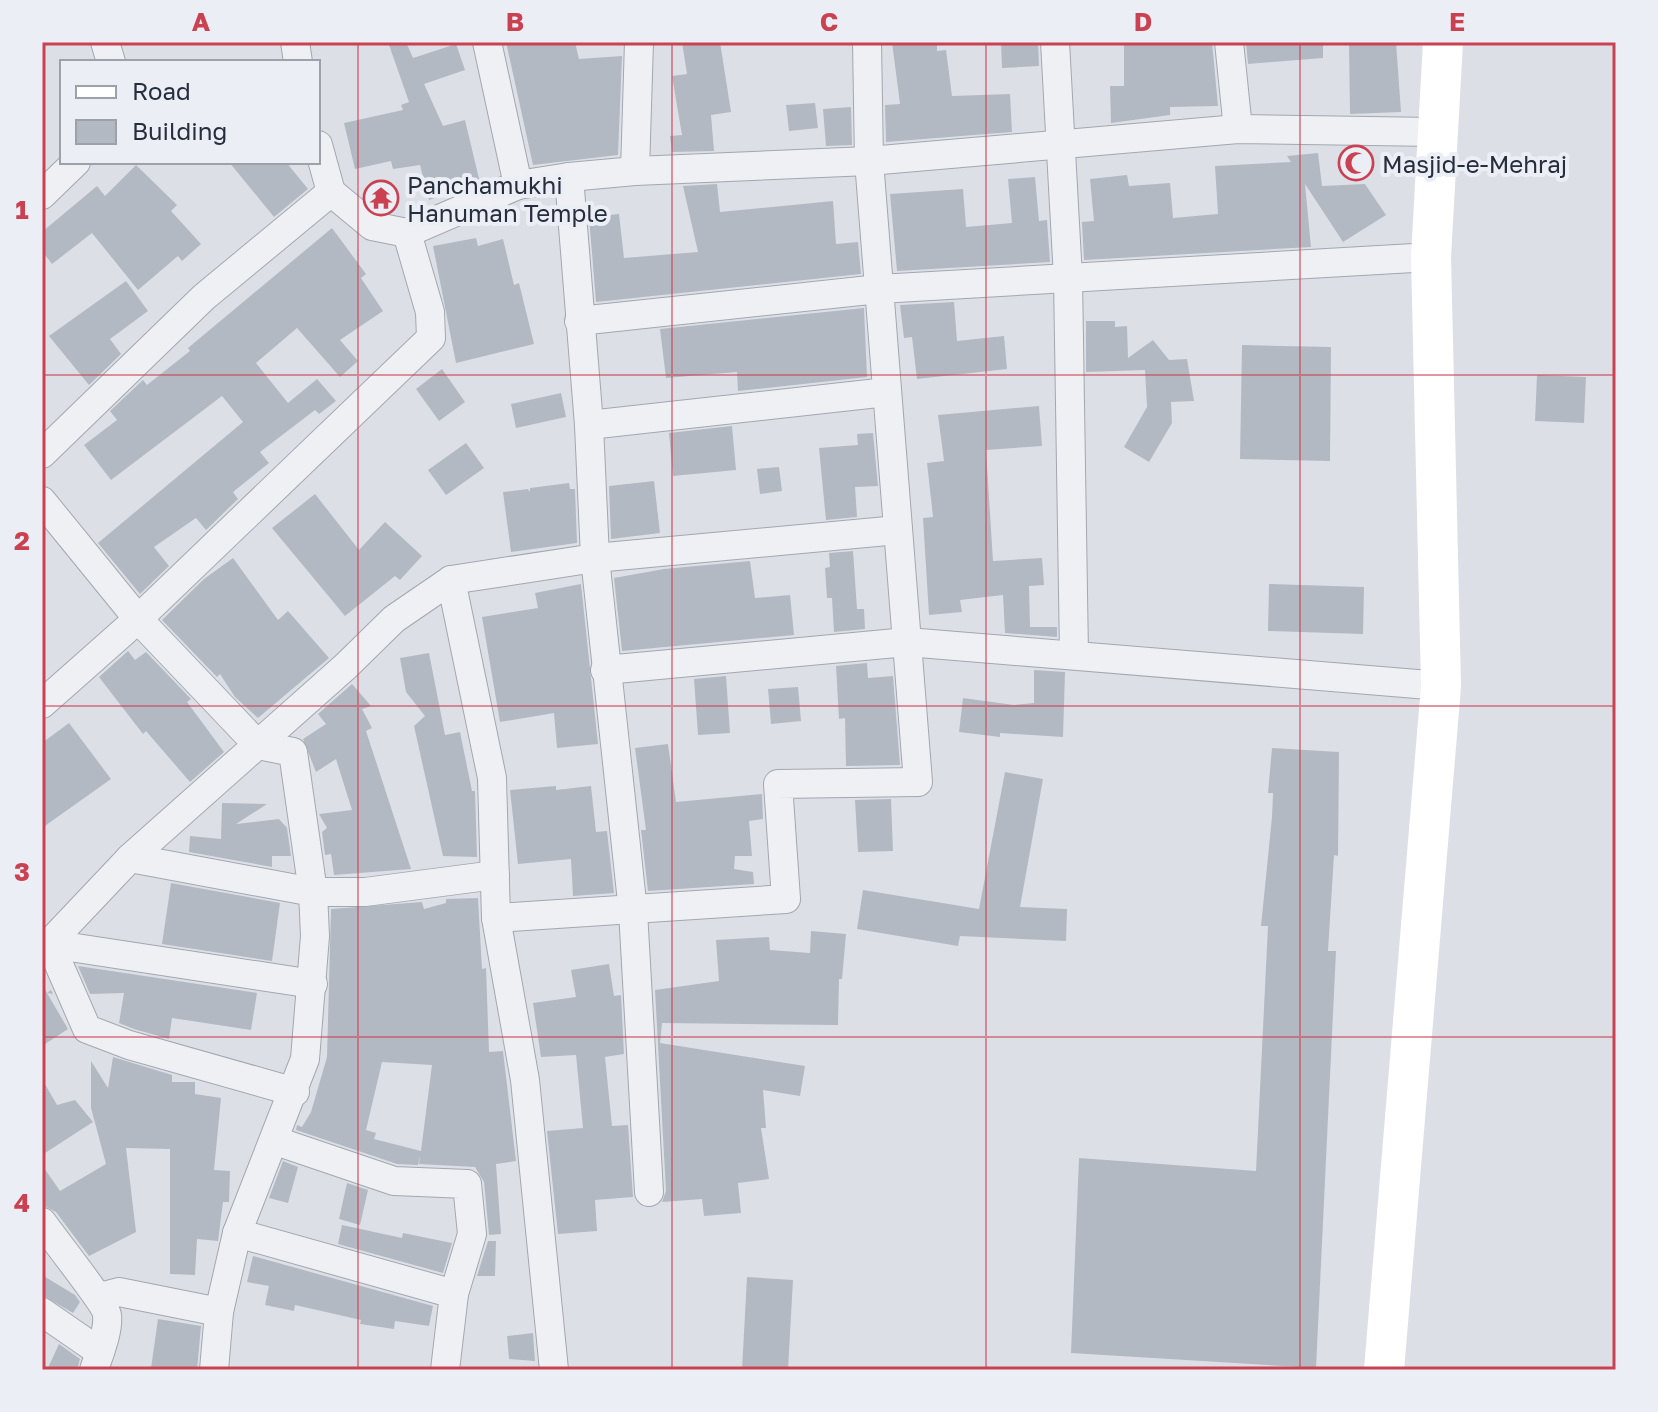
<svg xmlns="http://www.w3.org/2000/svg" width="1658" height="1412" font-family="'Golos Text',sans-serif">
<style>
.building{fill:#b3b9c2;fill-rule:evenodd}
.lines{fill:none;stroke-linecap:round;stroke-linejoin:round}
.street-casing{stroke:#a2a7b0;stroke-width:30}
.street{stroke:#eff0f4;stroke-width:28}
.secondary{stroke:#fff;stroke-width:40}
.grid{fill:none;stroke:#ca4252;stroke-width:2;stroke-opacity:0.55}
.labels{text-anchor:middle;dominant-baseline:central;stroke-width:8;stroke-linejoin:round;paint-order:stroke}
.poi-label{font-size:24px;fill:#262d3c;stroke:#ebeef4;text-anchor:start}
.neatline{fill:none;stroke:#ca4252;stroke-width:3}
.grid-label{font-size:26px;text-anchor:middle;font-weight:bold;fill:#ca4252}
</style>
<rect width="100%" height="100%" fill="#dce0e6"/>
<g class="building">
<path d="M388 42H406L413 58 456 44 465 70 424 84 443 126 465 120 480 183 429 200 420 165 393 169 391 161 355 169 344 123 403 110 401 105 409 102Z"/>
<path d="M506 42H575L579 59 622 56 618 155 533 165Z"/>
<path d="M682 42H720L731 112 711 115 714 151 672 152 670 136 682 135 672 76 687 74Z"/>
<path d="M892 42H937V51L946 50 952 96 1010 94 1012 132 886 142 885 105 900 104Z"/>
<path d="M1001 42H1038L1039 66 1002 68Z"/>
<path d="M1212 42 1218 106 1170 107V115L1111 123 1110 86H1124V43Z"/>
<path d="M1246 42H1323V58L1248 64Z"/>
<path d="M1349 42H1396L1401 112 1350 114Z"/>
<path d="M815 103 818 128 789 131 786 105Z"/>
<path d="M851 107 852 145 826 146 823 109Z"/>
<path d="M1318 153 1322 186 1365 184 1386 215 1343 242 1305 184 1311 247 1084 260 1082 222 1094 221 1090 179 1127 175 1129 186 1170 183 1173 218 1218 214 1215 166 1291 162 1287 156Z"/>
<path d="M229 162H286L308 189 274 217Z"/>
<path d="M136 165 177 205 171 211 201 244 182 261 178 256 138 290 92 233 52 264 42 251V232L97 186 105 196Z"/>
<path d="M1035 177 1039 221 1047 220 1050 262 897 271 890 194 963 189 966 227 1012 223 1008 179Z"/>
<path d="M717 184 720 212 833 201 836 244 858 242 861 274 596 302 589 217 619 214 624 258 698 252 683 186Z"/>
<path d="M332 228 366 274 361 278 383 311 340 340 358 361 340 377 297 328 256 363 288 403 317 379 336 401 319 414 315 410 260 452 269 463 233 492 238 499 206 530 196 518 154 547 169 566 140 594 98 543 243 422 222 396 111 480 84 445 117 420 110 411 143 380 147 385 190 351 188 348Z"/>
<path d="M476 238 478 246 503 239 514 285 519 283 534 344 456 363 433 246Z"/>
<path d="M126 281 148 311 110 339 121 354 89 385 49 336Z"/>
<path d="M954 302 957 341 1004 336 1007 369 917 379 912 337 904 338 900 305Z"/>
<path d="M864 308 867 377 738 391 737 372 666 378 660 329Z"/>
<path d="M1086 321H1115V327L1127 326 1128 358 1153 340 1169 360 1187 359 1194 401 1171 402 1172 423 1149 462 1124 447 1147 407 1145 370 1086 372Z"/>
<path d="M1242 345 1331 347 1330 461 1240 459Z"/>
<path d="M442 369 465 402 439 421 416 389Z"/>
<path d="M1537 375 1586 377 1584 423 1535 421Z"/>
<path d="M561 393 566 417 516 428 511 404Z"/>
<path d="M1039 406 1042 446 986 450 993 561 1042 558 1044 585 1029 586 1030 627H1057V637L1005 633 1003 595 960 600 962 612 929 615 923 518 933 517 927 463 944 461 938 415Z"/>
<path d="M732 426 736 470 673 476 669 433Z"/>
<path d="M873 433 878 486 855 487 857 517 826 520 819 448 858 445 857 434Z"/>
<path d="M466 443 484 468 446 495 428 470Z"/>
<path d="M779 467 782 491 760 494 757 469Z"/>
<path d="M654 481 660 533 611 539 609 486Z"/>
<path d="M569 483 570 489H575L577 543 511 552 503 492 528 489 530 492V488Z"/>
<path d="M315 494 359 550 385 522 422 556 400 580 395 576 345 616 272 528Z"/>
<path d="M853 551 857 609H864L865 629 834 632 832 598H827L825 568 830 567 829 553Z"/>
<path d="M233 558 278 620 288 611 329 658 258 718 235 697 220 674 217 677 162 620 204 579Z"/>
<path d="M750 561 755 598 790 595 794 635 622 651 614 578 664 569Z"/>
<path d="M581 584 598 744 557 748 554 713 500 722 482 617 538 608 535 593Z"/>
<path d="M1269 584 1364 587 1363 634 1268 631Z"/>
<path d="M128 651 135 660 146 652 191 699 187 702 224 752 190 782 146 731 143 734 99 677Z"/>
<path d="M429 653 445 735 460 732 472 791H475L477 857 443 856 414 726 425 716 406 692 400 658Z"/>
<path d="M867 663 868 678 893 676 900 765 846 766 845 718 839 719 836 666Z"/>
<path d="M1034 670 1065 672 1063 737 1000 733V737L959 732 963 698 1014 705 1034 703Z"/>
<path d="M726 676 730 733 698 735 694 679Z"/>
<path d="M352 684 371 706 362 709 372 728 366 731 411 869 334 875 331 854 325 855 322 832 327 828 319 814 352 810 336 759 316 772 303 739 326 724 318 714Z"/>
<path d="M798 687 801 721 771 724 768 689Z"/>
<path d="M69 723 111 779 42 828V743Z"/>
<path d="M668 744 676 802 762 794 763 819 749 821 752 856H735L734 869 753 872 754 884 648 891 641 830H646L635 748Z"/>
<path d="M1272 748 1339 752 1338 856 1334 855 1328 951H1336L1316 1368 1071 1353 1079 1158 1256 1171 1268 926H1261L1272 817 1273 793H1268Z"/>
<path d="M1005 772 1043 779 1020 907 1067 909 1066 941 960 936 958 946 857 929 863 890 979 909Z"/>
<path d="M556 786V790L591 786 596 832 607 831 614 893 573 896 571 859 518 864 510 790Z"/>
<path d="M891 799 893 851 858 852 855 800Z"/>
<path d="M222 803 267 804 236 824 279 819 287 828 291 856H272V867L189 852 190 836 221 839Z"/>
<path d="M171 883 280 903 272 961 162 944Z"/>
<path d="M478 898 482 969 486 968 489 1052 503 1051 516 1161 496 1164 501 1234 489 1235 484 1182 475 1167 419 1164 420 1155 418 1165 397 1164 296 1130 297 1125 302 1127 311 1112 327 1057 331 909 422 902 424 909 446 903V899ZM382 1062 432 1065 421 1151 374 1139 376 1133 366 1130Z"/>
<path d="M811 931 846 934 842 979H839L838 1025 662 1023 660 1043 805 1066 800 1096 763 1090 766 1128H761L769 1179 738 1183 741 1213 704 1216 702 1199 662 1202 666 1191 655 990 719 981 716 940 769 937 770 950 810 953Z"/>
<path d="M609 964 614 996 621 995 624 1054 605 1057 612 1126 628 1125 633 1197 595 1200 597 1231 558 1234 547 1131 583 1128 576 1055 541 1057 533 1003 576 997 571 970Z"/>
<path d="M78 966 257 993 251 1030 172 1018 169 1039 134 1029 119 1023 124 993 90 994Z"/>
<path d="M42 985 47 993 51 990 53 994 47 993 68 1029 42 1046Z"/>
<path d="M113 1057 172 1075V1082H195V1094L221 1098 214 1170 230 1171 229 1202H223L218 1241 197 1239 195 1275 170 1274V1149L126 1148 136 1232 89 1256 56 1212 42 1205V1165L60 1191 106 1164 91 1108V1061L108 1088Z"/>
<path d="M42 1079 57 1105 75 1100 93 1122 42 1155Z"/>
<path d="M283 1161 298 1167 288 1203 269 1198Z"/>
<path d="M347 1183 368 1190 360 1225 339 1219Z"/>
<path d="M342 1225 402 1238 403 1233 452 1243 443 1273 338 1244Z"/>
<path d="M488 1241H496L495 1276H477Z"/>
<path d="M253 1256 433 1306 429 1326 395 1321 394 1329 360 1324 361 1320 295 1305 294 1311 265 1305 269 1286 247 1282Z"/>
<path d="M42 1275 75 1295 80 1302 73 1313 42 1295Z"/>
<path d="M747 1277 793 1280 788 1370H742Z"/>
<path d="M158 1319 201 1326 197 1370 151 1368Z"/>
<path d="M533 1333 535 1361 509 1359 507 1336Z"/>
<path d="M59 1344 80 1359 77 1370H47Z"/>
</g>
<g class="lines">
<g class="street-casing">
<g id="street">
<path d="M105 42 111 62"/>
<path d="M295 42 298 62"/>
<path d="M487 42 518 185"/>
<path d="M1055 42 1068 278 1074 655"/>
<path d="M1229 42 1238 129"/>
<path d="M635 171 639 42"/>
<path d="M569 177 589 425 595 558 633 911 649 1192"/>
<path d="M331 192 372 226 407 233"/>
<path d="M42 195 76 162"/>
<path d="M579 321 879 289 1431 257"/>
<path d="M589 425 887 392"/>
<path d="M42 454 204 297 331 192 318 145"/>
<path d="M42 501 138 619 258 745 293 752 313 892 315 936 305 1059 237 1233 219 1312 214 1370"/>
<path d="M451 580 492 778 496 918 525 1080 554 1370"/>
<path d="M605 670 907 642 1441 686"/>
<path d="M42 704 138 619 431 338 430 312 407 233 518 185 569 177 635 171 869 161 1238 129 1435 132"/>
<path d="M130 858 313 892H365L495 875"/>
<path d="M496 918 786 899 778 784 918 782 869 161 867 42"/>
<path d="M50 944 87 1029 129 1045 295 1092"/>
<path d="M50 944 313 984"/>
<path d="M42 951 130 858 346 666 394 619 451 580 595 558 898 530"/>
<path d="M276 1141 394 1181 467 1184 472 1234 454 1294"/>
<path d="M42 1222C53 1238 106 1304 107 1315 109 1331 99 1354 94 1370"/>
<path d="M237 1233 454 1294 445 1370"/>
<path d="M100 1297 119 1292 219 1312"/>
<path d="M42 1312 100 1352"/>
</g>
</g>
<use href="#street" class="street"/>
<path class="secondary" d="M1384 1370 1441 686 1431 257 1443 42"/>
</g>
<path class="grid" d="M358 42V1370M672 42V1370M986 42V1370M1300 42V1370M42 375H1616M42 706H1616M42 1037H1616"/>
<defs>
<g id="mosque-ring" transform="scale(1.8)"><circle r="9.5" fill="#ebeef4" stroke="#ca4252" stroke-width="1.5"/><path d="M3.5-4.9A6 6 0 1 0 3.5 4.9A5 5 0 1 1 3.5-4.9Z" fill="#ca4252"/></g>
<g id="temple-ring" transform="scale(1.8)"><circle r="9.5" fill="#ebeef4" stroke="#ca4252" stroke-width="1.5"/><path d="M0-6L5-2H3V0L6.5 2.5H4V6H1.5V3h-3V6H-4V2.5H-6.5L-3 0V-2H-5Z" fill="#ca4252"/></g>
</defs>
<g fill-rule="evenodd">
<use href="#mosque-ring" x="1356" y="163"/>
<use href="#temple-ring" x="381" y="198"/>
</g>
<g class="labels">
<g class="poi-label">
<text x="1382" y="163">Masjid-e-Mehraj</text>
<text x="407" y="184">Panchamukhi<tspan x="407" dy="28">Hanuman Temple</tspan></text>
</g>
</g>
<rect width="1658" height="1412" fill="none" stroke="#ebeef4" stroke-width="88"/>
<rect x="60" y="60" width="260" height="104" fill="#ebeef4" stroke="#9ca1aa" stroke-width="2"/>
<rect x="76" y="86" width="40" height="12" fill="#ffffff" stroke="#9ca1aa" stroke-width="2"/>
<text x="132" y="100" font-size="24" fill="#262d3c">Road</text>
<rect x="76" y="120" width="40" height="24" fill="#b3b9c2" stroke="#9ca1aa" stroke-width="2"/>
<text x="132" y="140" font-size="24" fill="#262d3c">Building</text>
<rect x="44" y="44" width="1570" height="1324" class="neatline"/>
<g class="grid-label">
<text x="201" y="31">A</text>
<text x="515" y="31">B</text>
<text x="829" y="31">C</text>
<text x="1143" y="31">D</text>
<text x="1457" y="31">E</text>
<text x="22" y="219">1</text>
<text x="22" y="550">2</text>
<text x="22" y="881">3</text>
<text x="22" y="1212">4</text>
</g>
</svg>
